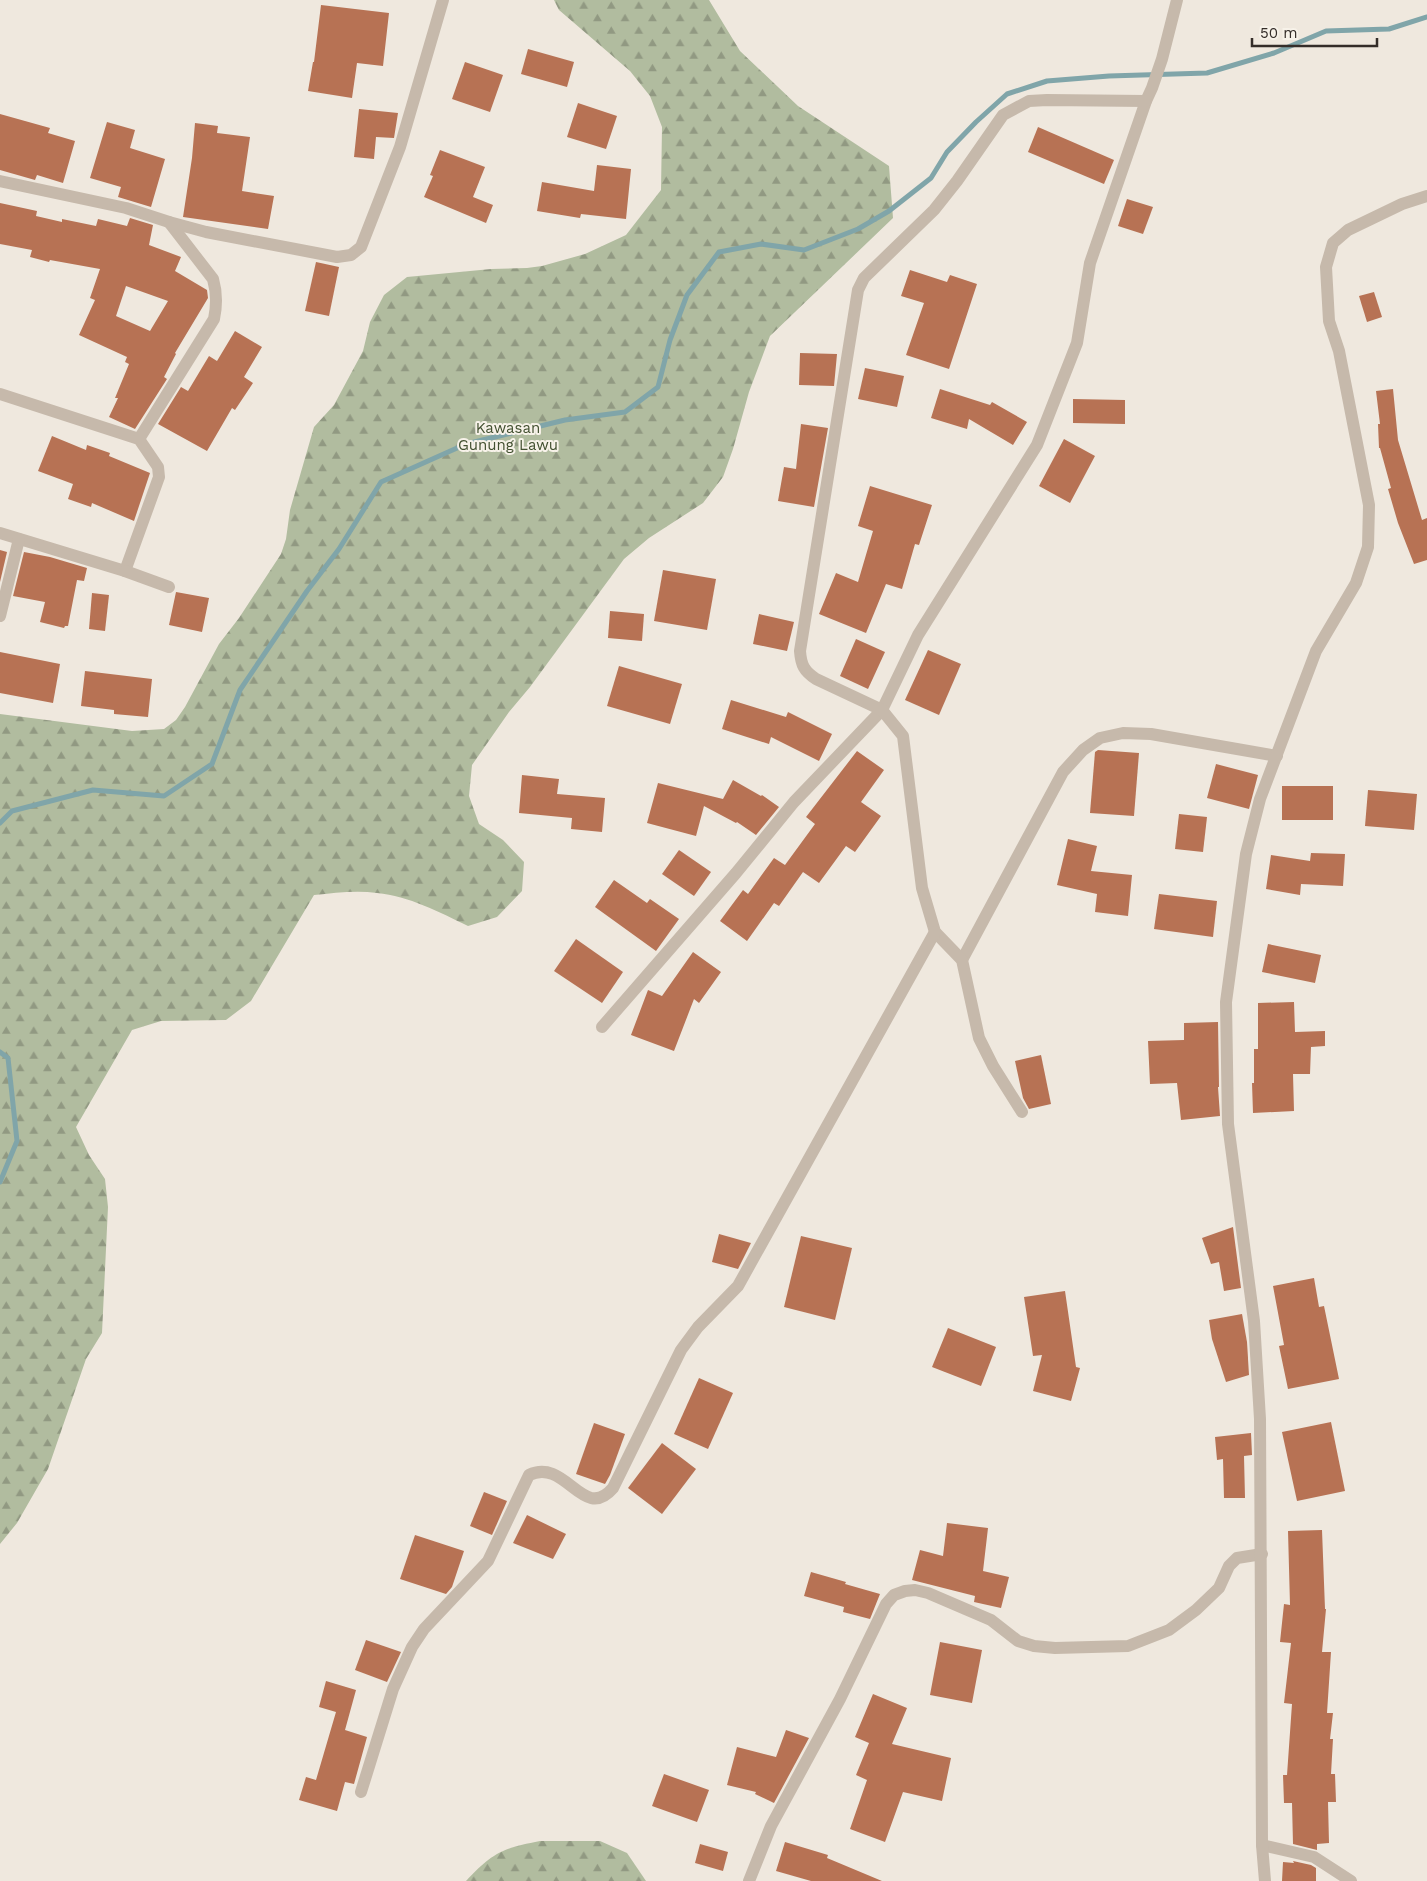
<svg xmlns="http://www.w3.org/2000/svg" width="1427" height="1881" font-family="'Work Sans',sans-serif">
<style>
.forest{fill:url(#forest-firs)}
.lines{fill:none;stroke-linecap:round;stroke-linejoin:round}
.stream{stroke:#80a5a9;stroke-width:5}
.building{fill:#b77254;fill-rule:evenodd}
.minor{stroke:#c6b9ab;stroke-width:12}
.labels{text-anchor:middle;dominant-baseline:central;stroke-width:4;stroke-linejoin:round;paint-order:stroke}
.park-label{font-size:15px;fill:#425030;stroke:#f7f2e9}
</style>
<defs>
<pattern id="forest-firs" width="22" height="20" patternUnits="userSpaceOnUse" patternTransform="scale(1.25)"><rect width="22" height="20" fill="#b1bc9f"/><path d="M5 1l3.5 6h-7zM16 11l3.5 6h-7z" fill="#919982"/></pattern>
</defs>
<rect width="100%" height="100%" fill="#efe8de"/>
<g class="forest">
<path d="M554 0H709L740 51 798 106 889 166 893 218 770 336 749 392 733 449 723 477 703 503 649 538 624 559 530 687 509 712 472 765 469 796 479 824 503 840 524 862 522 891 497 917 468 926C439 912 409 896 377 893 356 890 335 893 314 895L251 1001 226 1020 161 1021 132 1030 76 1127 89 1155 105 1179 108 1207 102 1333 86 1359 48 1469 17 1523 0 1544V714L132 731 164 729 176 720 185 707 219 644 239 618 281 554 286 539 290 510 314 427 334 405 363 351 370 322 384 295 407 277 491 269 527 268 542 266 585 254 626 235 661 190 662 127 650 96 630 71 559 10Z"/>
<path d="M540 1841H600L627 1853 646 1881H466C492 1853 503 1848 540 1841Z"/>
</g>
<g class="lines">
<g class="stream">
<path d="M0 823 12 811 93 790 164 796 212 764 240 690 307 591 339 549 381 482 466 444 565 420 625 412 658 387 670 340 687 295 719 252 761 244 804 250 858 229 889 211 931 178 947 152 976 122 1007 94 1047 81 1109 76 1207 73 1274 53 1326 31 1389 29 1427 17"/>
<path d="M0 1052 8 1058 17 1141 0 1182"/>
</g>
</g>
<g class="building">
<path d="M321 5 389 13 383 66 357 63 352 98 308 91 313 62H314Z"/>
<path d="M528 49 574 62 567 87 521 74Z"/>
<path d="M465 62 503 75 490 112 452 99Z"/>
<path d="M578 103 617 116 606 149 567 137Z"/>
<path d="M359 109 398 113 394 138 376 137 374 159 354 157Z"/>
<path d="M0 114 50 128 48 133 75 141 63 183 37 175 35 180 0 170Z"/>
<path d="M107 122 135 130 130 148 165 159 151 207 118 197 121 187 90 178Z"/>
<path d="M195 123 218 126 217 133 250 137 242 191 274 196 268 229 183 217 192 158Z"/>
<path d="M1038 127 1114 160 1104 184 1028 152Z"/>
<path d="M440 150 485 167 473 197 493 205 486 223 424 197 433 176 430 175Z"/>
<path d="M597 165 631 169 626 219 581 214 580 218 537 211 542 182 594 191Z"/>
<path d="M1127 199 1153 207 1143 234 1118 226Z"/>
<path d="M0 203 37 211 36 216 62 222V219L96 226 98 219 127 226 130 218 153 225 149 245 181 257 175 271 207 290 208 298 175 353 176 354 164 377 167 379 135 429 109 417 118 398H115L129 364 125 362 127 357 79 335 95 300 90 298 100 269 50 260 49 262 30 257 32 250 0 244ZM126 286 168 301 150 331 116 316Z"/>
<path d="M316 262 339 267 329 316 305 311Z"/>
<path d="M910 270 947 282 950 275 977 284 949 369 906 355 924 303 901 296Z"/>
<path d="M1374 292 1382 317 1367 322 1359 296Z"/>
<path d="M235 331 262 347 244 377 253 383 235 410 232 408 207 451 158 424 181 387 188 391 209 356 217 361Z"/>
<path d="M800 353 837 354 834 386 799 385Z"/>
<path d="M865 368 904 376 897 407 858 399Z"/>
<path d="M940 389 990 405 992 402 1027 422 1013 445 969 419 967 429 931 418Z"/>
<path d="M1393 389 1398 440 1422 520 1427 518V560L1414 564 1398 523 1388 489 1391 488 1380 448H1379L1378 424H1380L1376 391Z"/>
<path d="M1073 399 1125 400V424L1073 423Z"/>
<path d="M801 424 828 428 814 507 778 501 784 467 796 469Z"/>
<path d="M52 436 86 450 87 445 110 453 109 456 150 473 134 521 92 503 91 507 68 499 73 484 38 471Z"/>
<path d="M1064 439 1095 456 1070 503 1039 486Z"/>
<path d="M870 486 932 505 919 545 915 544 902 589 886 584 866 633 819 614 836 573 858 582 873 531 858 526Z"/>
<path d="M0 550 7 552 0 582Z"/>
<path d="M24 552 50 557 87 568 84 581 77 580 68 626H65L64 628 40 622 45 602 13 596Z"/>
<path d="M663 570 716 579 707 630 654 621Z"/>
<path d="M176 592 209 598 202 632 169 625Z"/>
<path d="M92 593 109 595 105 631 89 629Z"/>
<path d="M610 611 644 614 642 641 608 638Z"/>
<path d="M759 614 794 622 787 651 753 644Z"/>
<path d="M856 639 885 652 868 689 840 676Z"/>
<path d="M928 650 961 664 939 715 905 700Z"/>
<path d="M0 652 60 664 53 703 0 693Z"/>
<path d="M619 666 682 684 670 724 607 706Z"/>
<path d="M85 671 152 679 148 717 114 714V710L81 706Z"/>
<path d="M731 700 786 717 788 712 832 734 819 761 771 737 769 744 722 729Z"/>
<path d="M1098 750 1139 753 1134 816 1090 813 1095 752Z"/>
<path d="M857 751 884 770 861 802 881 816 855 852 846 846 819 883 803 872 779 906 774 903 747 941 720 921 743 890 748 894 774 858 785 865 815 824 806 817Z"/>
<path d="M1216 764 1258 775 1249 809 1207 798Z"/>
<path d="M522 775 559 779 557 794 605 798 602 832 571 829 572 818 519 813Z"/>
<path d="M733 780 761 796 762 795 779 807 756 835 737 822 736 823 704 806 696 836 647 823 658 783 723 799Z"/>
<rect x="1282" y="786" width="51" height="34"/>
<path d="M1368 790 1417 794 1414 830 1365 826Z"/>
<path d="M1179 814 1207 817 1203 852 1175 849Z"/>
<path d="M1068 839 1097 846 1091 871 1132 875 1128 916 1095 912 1097 894 1057 885Z"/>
<path d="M679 850 711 872 694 896 662 874Z"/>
<path d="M1311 853 1345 854 1343 886 1301 884 1300 895 1266 889 1271 855 1310 861Z"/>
<path d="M614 880 647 903 650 899 679 919 656 951 595 907Z"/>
<path d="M1159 894 1217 901 1213 937 1154 929Z"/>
<path d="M576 939 623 972 602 1003 554 971Z"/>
<path d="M1268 944 1321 955 1315 983 1262 972Z"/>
<path d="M693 952 721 972 699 1003 694 999 674 1051 631 1035 648 990 662 996Z"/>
<path d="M1294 1002 1295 1032 1325 1031V1046L1311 1047 1310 1074H1293L1294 1111 1253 1113 1252 1083H1254V1049H1258V1003Z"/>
<path d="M1218 1022 1219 1087H1218L1220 1116 1181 1120 1177 1083 1150 1084 1148 1041 1184 1040V1023Z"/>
<path d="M1041 1055 1051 1104 1029 1109 1023 1098 1015 1061Z"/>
<path d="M1233 1227 1241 1288 1224 1291 1219 1262 1211 1264 1202 1238Z"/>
<path d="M719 1234 751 1243 738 1269 712 1262Z"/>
<path d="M801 1236 852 1248 835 1320 784 1307Z"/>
<path d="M1314 1278 1319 1307 1324 1306 1339 1379 1288 1389 1279 1346 1284 1345 1273 1286Z"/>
<path d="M1065 1291 1076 1367 1080 1368 1071 1401 1033 1391 1042 1355 1033 1356 1024 1297Z"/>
<path d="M1242 1314 1247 1342 1249 1375 1226 1382 1212 1339 1209 1320Z"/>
<path d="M948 1328 996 1347 981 1386 932 1367Z"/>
<path d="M699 1378 733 1393 708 1449 674 1434Z"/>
<path d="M1331 1422 1345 1491 1297 1501 1282 1432Z"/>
<path d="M594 1423 625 1434 610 1475 605 1484 576 1474Z"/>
<path d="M1251 1433 1252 1455 1244 1456 1245 1498H1224L1223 1459 1217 1460 1215 1437Z"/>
<path d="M662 1443 696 1469 662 1514 628 1488Z"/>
<path d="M484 1492 507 1501 492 1535 470 1526Z"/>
<path d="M527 1515 566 1534 553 1559 513 1543Z"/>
<path d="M947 1523 988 1528 983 1571 1009 1577 1001 1608 974 1602 975 1596 912 1580 920 1550 943 1556Z"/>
<path d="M1322 1530 1325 1609H1326L1322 1652H1331L1327 1713H1333L1330 1739H1333L1331 1774H1335L1336 1802H1328L1329 1843 1317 1844V1850L1293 1844 1292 1803H1284L1283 1775H1287L1292 1704 1284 1703 1291 1643 1280 1642 1284 1604 1290 1605 1288 1531Z"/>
<path d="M415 1535 464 1551 452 1587 446 1594 400 1579Z"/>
<path d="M811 1572 846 1582 845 1584 880 1594 870 1619 843 1612 844 1607 804 1596Z"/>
<path d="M366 1640 401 1652 387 1682 355 1670Z"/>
<path d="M940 1642 982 1650 972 1703 930 1695Z"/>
<path d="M326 1681 356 1690 345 1730 367 1737 354 1784 345 1782 337 1811 299 1800 306 1777 316 1780 336 1712 319 1707Z"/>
<path d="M873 1694 907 1708 892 1744 951 1758 942 1801 903 1792 885 1842 850 1829 867 1780 856 1775 869 1743 855 1737Z"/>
<path d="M786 1730 809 1738 774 1803 755 1794 756 1792 727 1785 737 1747 776 1757Z"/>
<path d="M664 1774 709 1790 697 1822 652 1806Z"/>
<path d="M785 1842 828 1855 827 1858 882 1881H811L776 1871Z"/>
<path d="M700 1844 728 1852 723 1871 695 1863Z"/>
<path d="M1293 1861 1311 1865 1316 1868V1881H1282L1283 1862 1294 1863Z"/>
</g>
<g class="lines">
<g class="minor">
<path d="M0 181 126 208 169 222 206 232 337 257 351 255 361 247 400 147 443 0"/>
<path d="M0 394 139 439 158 467 159 477 125 571 0 533"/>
<path d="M139 439 214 319C217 305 217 293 213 279L169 222"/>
<path d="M125 571 169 587"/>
<path d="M0 616 19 539"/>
<path d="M962 960 1063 772 1083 750 1100 738 1123 733 1151 734 1277 756"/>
<path d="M602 1027 736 873 794 802 882 710 918 635 1037 445 1077 343 1090 263 1146 101 1152 88 1162 59 1177 0"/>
<path d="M1022 1112 993 1066 979 1038 962 960 935 932 922 888 903 736 882 710 816 679C804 671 801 665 800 651L858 290 864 278 934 210 957 181 1003 115 1029 101 1047 100 1146 101"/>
<path d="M361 1792 393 1689 412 1647 424 1629 488 1561 529 1475C566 1457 583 1523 613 1488L681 1350 698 1327 738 1286 935 932"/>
<path d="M1262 1845 1314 1857 1351 1881"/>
<path d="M749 1881 771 1826 840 1699 886 1604 894 1595 905 1591 915 1590 928 1593 991 1620 1018 1641 1034 1646 1055 1648 1128 1646 1169 1630 1196 1610 1219 1588 1229 1566 1237 1558 1262 1554"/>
<path d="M1265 1881 1262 1845 1260 1419 1254 1321 1228 1124 1226 1002 1246 854 1260 799 1316 651 1356 583 1368 547 1369 505 1339 351 1329 321 1326 267 1333 243 1348 230 1402 204 1427 196"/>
</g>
</g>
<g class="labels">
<g class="park-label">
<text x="508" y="428">Kawasan<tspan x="508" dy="17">Gunung Lawu</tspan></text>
</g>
</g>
<path d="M1252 38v8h125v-8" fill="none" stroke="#342d29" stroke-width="2.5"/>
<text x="1260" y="38" font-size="15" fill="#342d29" stroke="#f7f2e9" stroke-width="4" paint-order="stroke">50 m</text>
</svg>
